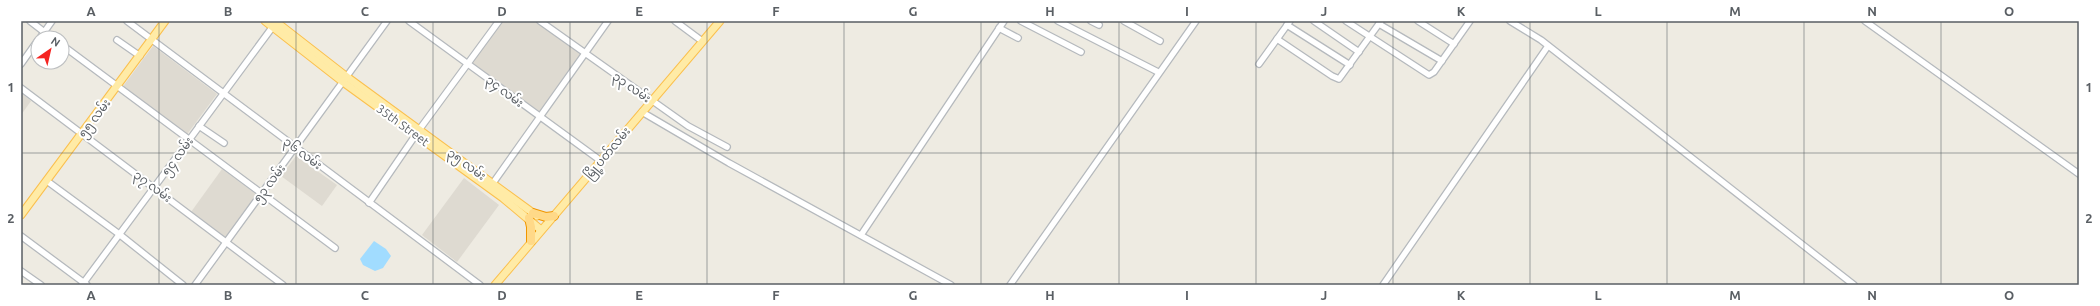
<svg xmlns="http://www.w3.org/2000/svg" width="2100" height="306" font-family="Ubuntu,'Noto Sans Myanmar',sans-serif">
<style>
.education{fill:#dedad1}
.water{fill:#a1dcff}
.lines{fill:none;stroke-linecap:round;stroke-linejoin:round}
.minor-casing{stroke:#b5b9bd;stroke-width:8}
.major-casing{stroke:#fbc04e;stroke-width:9}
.highway-casing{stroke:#f09600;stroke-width:10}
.minor{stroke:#fff;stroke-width:5.5}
.major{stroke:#ffeba6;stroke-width:7}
.highway{stroke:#ffd988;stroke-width:8}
.grid{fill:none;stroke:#5a5f64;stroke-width:1;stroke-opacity:0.55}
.labels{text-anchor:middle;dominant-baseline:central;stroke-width:4;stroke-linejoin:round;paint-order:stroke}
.street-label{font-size:12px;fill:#5a5f64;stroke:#fff}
.neatline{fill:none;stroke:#5a5f64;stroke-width:1.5}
.grid-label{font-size:13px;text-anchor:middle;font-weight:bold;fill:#5a5f64}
</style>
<rect width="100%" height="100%" fill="#eeebe2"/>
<g class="education">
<path d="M503 21H537L581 54 541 113 472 63Z"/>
<path d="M153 46 217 94 185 137 121 89Z"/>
<path d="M21 93 31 101 21 115Z"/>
<path d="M296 156 337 185 322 206 281 176Z"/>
<path d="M222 169 257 195 226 239 191 212Z"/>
<path d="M464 178 499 205 457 262 422 235Z"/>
</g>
<path class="water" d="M374 241 386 249 391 256 383 268 375 271 363 265 360 259Z"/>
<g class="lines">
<g class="minor-casing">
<g id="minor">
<path d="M30 21 52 38"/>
<path d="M127 21 480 285"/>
<path d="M409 21 601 161"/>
<path d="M540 21 688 126 727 147"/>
<path d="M675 21 702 41"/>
<path d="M1021 21 1081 52"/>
<path d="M1058 21 1158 72"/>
<path d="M1091 21 1099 25"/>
<path d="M1124 21 1160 41"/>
<path d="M1314 21 1359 52"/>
<path d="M1346 21 1429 75 1434 72 1470 21"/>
<path d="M1418 21 1454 44"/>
<path d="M1510 21 1541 40 1854 285"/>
<path d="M1865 21 2079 174"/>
<path d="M1379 24 1442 61"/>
<path d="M1287 25 1350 65"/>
<path d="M999 28 1018 38"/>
<path d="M40 38 52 21"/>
<path d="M1277 39 1332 76 1339 79 1381 21"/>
<path d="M117 40 140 56"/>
<path d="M62 45 335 248"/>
<path d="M21 64 38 40"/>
<path d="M1259 64 1290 21"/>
<path d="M21 88 283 285"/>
<path d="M642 112 729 163 951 285"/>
<path d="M199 126 224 143"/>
<path d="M47 181 119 234 183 285"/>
<path d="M493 183 608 21"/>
<path d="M369 203 419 130 499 21"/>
<path d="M861 235 1004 21"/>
<path d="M21 236 87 285"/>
<path d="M21 271 41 285"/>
<path d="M82 285 274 25"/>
<path d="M195 285 387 21"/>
<path d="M1010 285 1196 21"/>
<path d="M1383 285 1548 46"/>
</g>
</g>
<g class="major-casing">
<g id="major">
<path d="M265 21 343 82 503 198 541 230"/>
<path d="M275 21 347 77 537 216"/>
<path d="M21 215 165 21"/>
<path d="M495 285 720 21"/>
</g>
</g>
<g class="highway-casing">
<g id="highway">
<path d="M533 213 546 217 554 216"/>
<path d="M529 218 531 227V241"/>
</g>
</g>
<use href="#minor" class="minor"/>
<use href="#major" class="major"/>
<use href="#highway" class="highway"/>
</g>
<path class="grid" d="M159 21V285M296 21V285M433 21V285M570 21V285M707 21V285M844 21V285M981 21V285M1119 21V285M1256 21V285M1393 21V285M1530 21V285M1667 21V285M1804 21V285M1941 21V285M21 153H2079"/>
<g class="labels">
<g class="street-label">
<text transform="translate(632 87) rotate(35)">၃၃ လမ်း</text>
<text transform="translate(505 91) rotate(37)">၃၄ လမ်း</text>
<text transform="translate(94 118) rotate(-53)">၅၅ လမ်း</text>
<text transform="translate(403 125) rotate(36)">35th Street</text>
<text transform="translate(303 153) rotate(37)">၃၆ လမ်း</text>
<text transform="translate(607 153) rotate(-50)">မြို့ပတ်လမ်း</text>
<text transform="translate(177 156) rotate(-54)">၅၄ လမ်း</text>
<text transform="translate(467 164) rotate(36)">၃၅ လမ်း</text>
<text transform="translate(269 183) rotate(-53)">၅၃ လမ်း</text>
<text transform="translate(153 186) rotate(37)">၃၇ လမ်း</text>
</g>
</g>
<rect width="2100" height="306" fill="none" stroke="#ffffff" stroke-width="44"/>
<g transform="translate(50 50) rotate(34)"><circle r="19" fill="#ffffff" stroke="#bdbfc1"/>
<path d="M0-3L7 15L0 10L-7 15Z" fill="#f52421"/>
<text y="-6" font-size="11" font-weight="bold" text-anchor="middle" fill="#5a5f64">N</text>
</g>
<rect x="22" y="22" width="2056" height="262" class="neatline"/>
<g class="grid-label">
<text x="91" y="16">A</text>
<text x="228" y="16">B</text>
<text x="365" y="16">C</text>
<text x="502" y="16">D</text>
<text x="639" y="16">E</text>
<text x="776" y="16">F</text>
<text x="913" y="16">G</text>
<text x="1050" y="16">H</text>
<text x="1187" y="16">I</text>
<text x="1324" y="16">J</text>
<text x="1461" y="16">K</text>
<text x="1598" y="16">L</text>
<text x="1735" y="16">M</text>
<text x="1872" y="16">N</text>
<text x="2009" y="16">O</text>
<text x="11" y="92">1</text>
<text x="2089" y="92">1</text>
<text x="11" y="223">2</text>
<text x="2089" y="223">2</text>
<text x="91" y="300">A</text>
<text x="228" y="300">B</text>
<text x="365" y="300">C</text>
<text x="502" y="300">D</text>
<text x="639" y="300">E</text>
<text x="776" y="300">F</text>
<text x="913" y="300">G</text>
<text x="1050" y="300">H</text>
<text x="1187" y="300">I</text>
<text x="1324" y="300">J</text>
<text x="1461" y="300">K</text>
<text x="1598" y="300">L</text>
<text x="1735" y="300">M</text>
<text x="1872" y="300">N</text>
<text x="2009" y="300">O</text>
</g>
</svg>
